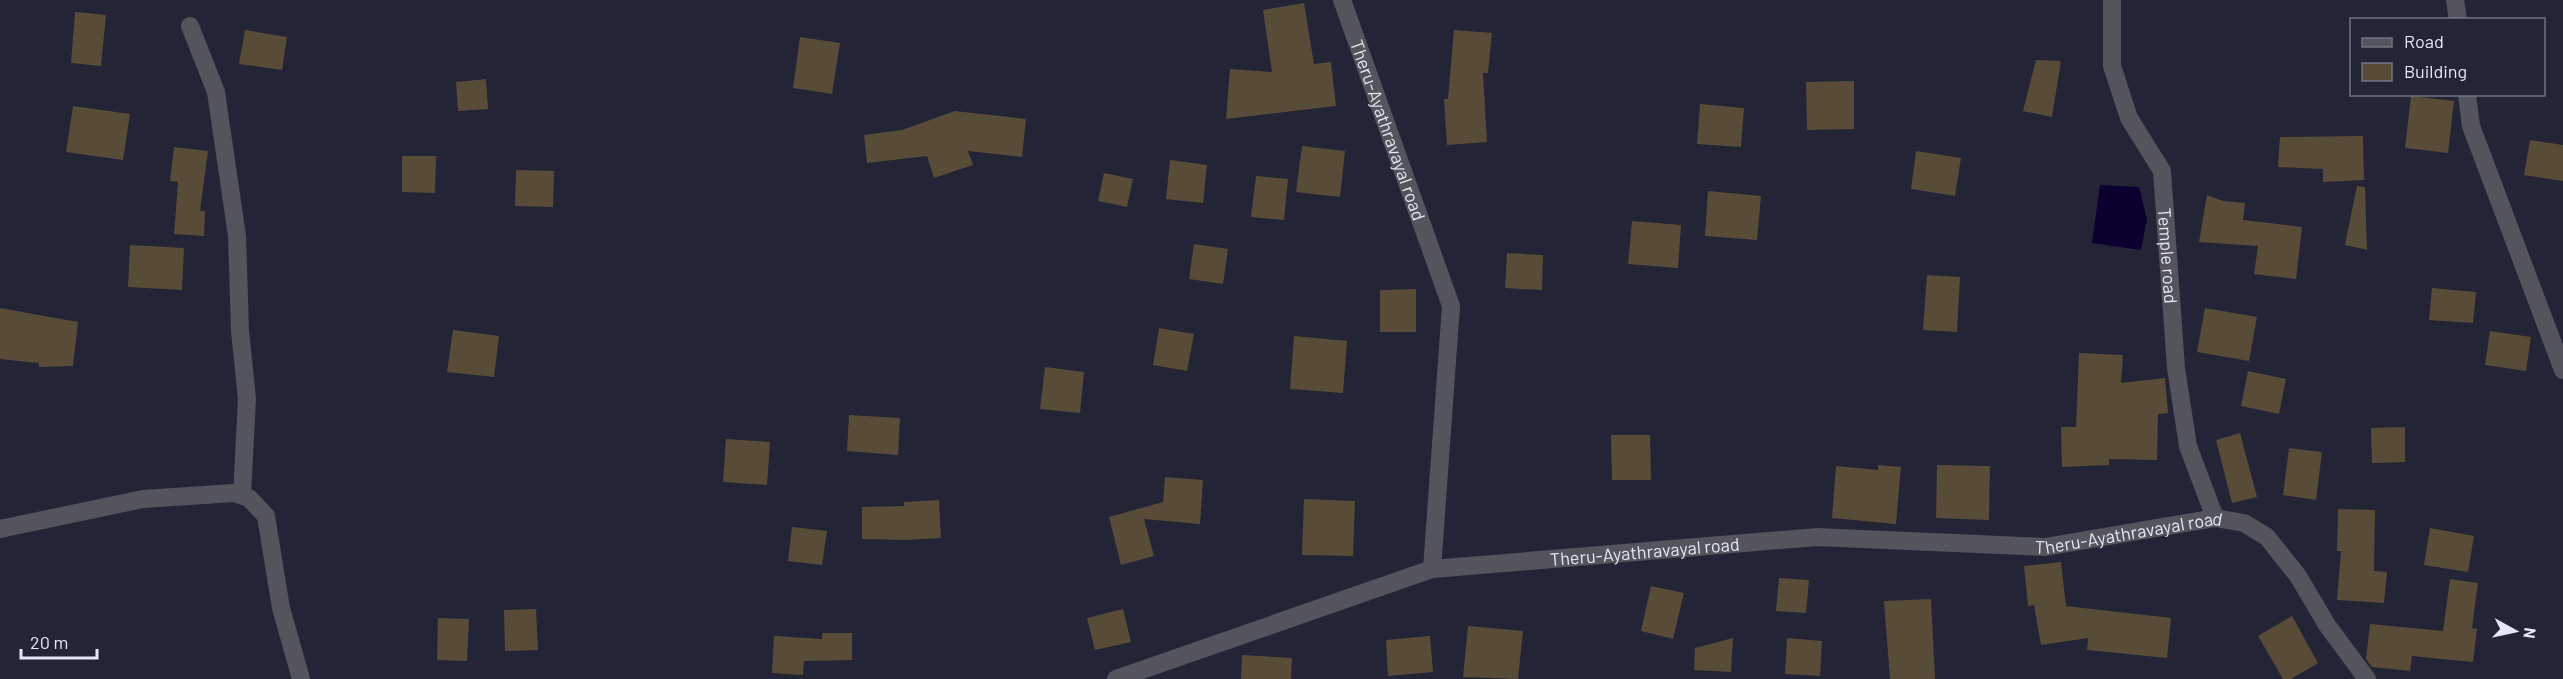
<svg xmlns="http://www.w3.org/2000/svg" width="2563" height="679" font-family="Barlow,sans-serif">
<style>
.water{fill:#0c0031}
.building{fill:#584c38}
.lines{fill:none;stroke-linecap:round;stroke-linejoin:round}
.minor{stroke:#54545e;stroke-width:18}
.labels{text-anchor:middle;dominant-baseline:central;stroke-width:4.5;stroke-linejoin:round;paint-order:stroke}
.street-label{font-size:18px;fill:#e6e7f4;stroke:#232436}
</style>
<rect width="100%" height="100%" fill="#232436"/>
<path class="water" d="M2100 185 2139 187 2147 219 2141 250 2092 243Z"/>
<g class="building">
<path d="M1304 3 1314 64 1331 62 1336 106 1226 119 1230 69 1272 72 1263 10Z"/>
<path d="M75 12 106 15 101 66 71 63Z"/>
<path d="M245 30 287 37 282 70 239 64Z"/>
<path d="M1454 30 1492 33 1488 73H1483L1487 142 1447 145 1444 99H1448Z"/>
<path d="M800 37 840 43 832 94 793 88Z"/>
<path d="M2036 60 2061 61 2052 117 2023 111Z"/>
<path d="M486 79 488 109 458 111 456 82Z"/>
<path d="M1854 81V129L1807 130 1806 82Z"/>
<path d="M2411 96 2454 101 2448 153 2405 148Z"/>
<path d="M1700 104 1744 108 1741 147 1697 144Z"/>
<path d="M73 106 130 114 123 160 66 152Z"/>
<path d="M955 111 1026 119 1022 157 968 151 973 165 934 178 927 156 867 163 864 135 902 130Z"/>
<path d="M2363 136 2364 180 2323 182V169L2278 167 2280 137Z"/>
<path d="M2530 140 2563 145V181L2524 175Z"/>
<path d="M1302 146 1345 151 1340 197 1296 192Z"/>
<path d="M174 147 208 151 200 211H205L204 236 174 234 178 182 170 181Z"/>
<path d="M1916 151 1961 158 1955 196 1911 189Z"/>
<path d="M402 156H436L435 193 402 192Z"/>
<path d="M1170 160 1207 165 1203 203 1166 199Z"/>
<path d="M516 170 554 171 553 207 515 206Z"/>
<path d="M1104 173 1133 179 1127 207 1098 201Z"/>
<path d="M1256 176 1288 179 1284 220 1251 217Z"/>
<path d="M2357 186 2365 187 2367 250 2345 245Z"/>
<path d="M1708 191 1761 196 1757 240 1705 236Z"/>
<path d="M2207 195 2223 201 2245 203 2243 220 2302 227 2296 279 2254 274 2258 246 2199 242Z"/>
<path d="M1632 221 1681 225 1678 268 1628 264Z"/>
<path d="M1194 244 1228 249 1223 284 1189 279Z"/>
<path d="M130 245 184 248 182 290 128 287Z"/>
<path d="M1507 253 1543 255 1542 290 1505 288Z"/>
<path d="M1927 275 1960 277 1957 332 1923 330Z"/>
<path d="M2432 288 2476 292 2473 323 2429 320Z"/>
<path d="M1416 289V332H1380V290Z"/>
<path d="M0 308 78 322 73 366 39 367V363L0 359Z"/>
<path d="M2205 308 2257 317 2249 361 2197 352Z"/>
<path d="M1159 328 1194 334 1187 371 1153 365Z"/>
<path d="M453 330 499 336 494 377 447 372Z"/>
<path d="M2490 331 2531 337 2526 371 2485 365Z"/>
<path d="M1294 336 1347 341 1343 393 1290 389Z"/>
<path d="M2079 353 2123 355 2121 383 2165 378 2168 413 2158 414 2157 460 2109 459V465L2062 467 2061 427H2076Z"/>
<path d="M1045 367 1084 372 1080 413 1040 409Z"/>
<path d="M2248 371 2286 379 2279 414 2241 406Z"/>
<path d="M849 415 900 418 898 455 847 451Z"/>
<path d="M2405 427V462L2372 463 2371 428Z"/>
<path d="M2240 433 2257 497 2232 503 2216 440Z"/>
<path d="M1611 435H1650L1651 480H1612Z"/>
<path d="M726 439 770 442 767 485 723 482Z"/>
<path d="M2289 448 2322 452 2316 500 2283 495Z"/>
<path d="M1878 465 1901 467 1896 524 1832 518 1836 466 1878 470Z"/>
<path d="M1937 465 1990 466 1989 520 1936 518Z"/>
<path d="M1165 477 1203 480 1200 524 1144 519 1154 556 1121 565 1109 517 1163 502Z"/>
<path d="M1304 499 1355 501 1353 556 1302 555Z"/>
<path d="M939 500 941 538 906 540 862 539V507L904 506V502Z"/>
<path d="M2338 509 2375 510 2374 571 2387 572 2384 603 2337 600 2341 551H2337Z"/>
<path d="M792 527 827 531 822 565 788 561Z"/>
<path d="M2430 528 2474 536 2468 572 2424 565Z"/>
<path d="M2061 562 2066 606 2171 618 2167 658 2087 650 2088 638 2041 645 2034 605 2028 606 2024 566Z"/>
<path d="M1779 578 1809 580 1806 613 1776 611Z"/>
<path d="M2450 579 2478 583 2472 628 2477 629 2473 662 2412 656 2410 671 2372 667 2366 659 2370 624 2443 631Z"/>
<path d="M1651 586 1684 593 1673 639 1641 631Z"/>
<path d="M1931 599 1935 679H1890L1884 601Z"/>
<path d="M536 609 538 650 505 651 504 610Z"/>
<path d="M1123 609 1131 642 1095 650 1087 618Z"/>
<path d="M2292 616 2318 663 2291 679H2283L2258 636Z"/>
<path d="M438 618 469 619 467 661 437 660Z"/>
<path d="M1468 626 1523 631 1518 679 1463 677Z"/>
<path d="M822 633H852V660L804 661 803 675 772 673 774 636 822 639Z"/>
<path d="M1430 636 1433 672 1388 676 1386 640Z"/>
<path d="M1733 638 1731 672 1694 670 1695 648Z"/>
<path d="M1787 638 1822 641 1820 676 1785 674Z"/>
<path d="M1242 655 1292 658 1291 679H1241Z"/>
</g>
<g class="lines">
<g class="minor">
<path id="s1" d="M1342 0 1451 306 1432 569 1817 537 2045 547 2215 518 2244 523 2267 537 2298 576 2327 625 2367 679"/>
<path id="s2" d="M2112 0V66L2129 118 2162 171 2176 368 2188 446 2215 518"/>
<path d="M2455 0 2458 20"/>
<path d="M190 26 216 92 237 236 240 331 247 399 242 495"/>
<path d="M2467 94 2471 126 2563 370"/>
<path d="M0 529 143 499 234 493 249 498 266 516 281 608 301 679"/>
<path d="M1116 679 1432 569"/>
</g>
</g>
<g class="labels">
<g class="street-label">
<text stroke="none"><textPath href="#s1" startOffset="138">Theru-Ayathravayal road</textPath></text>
<text stroke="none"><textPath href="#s2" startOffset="268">Temple road</textPath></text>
<text stroke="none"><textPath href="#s1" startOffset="1288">Theru-Ayathravayal road</textPath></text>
<text stroke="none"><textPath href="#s1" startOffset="802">Theru-Ayathravayal road</textPath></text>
</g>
</g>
<rect x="2350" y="18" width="195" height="78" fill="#232436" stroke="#717282" stroke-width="1.5"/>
<rect x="2362" y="38" width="30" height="9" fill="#54545e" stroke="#717282" stroke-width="1.5"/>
<text x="2404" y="48" font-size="18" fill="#e6e7f4">Road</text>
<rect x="2362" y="63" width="30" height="18" fill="#584c38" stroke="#717282" stroke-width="1.5"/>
<text x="2404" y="78" font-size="18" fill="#e6e7f4">Building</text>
<g transform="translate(2515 631) rotate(98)" stroke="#232436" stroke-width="4.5" paint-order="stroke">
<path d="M0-4.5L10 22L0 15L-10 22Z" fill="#e6e7f4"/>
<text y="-9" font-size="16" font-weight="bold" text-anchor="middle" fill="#e6e7f4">N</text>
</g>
<path d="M21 649v9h76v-9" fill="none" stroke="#e6e7f4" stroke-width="3"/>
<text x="30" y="649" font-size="18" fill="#e6e7f4" stroke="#232436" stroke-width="4.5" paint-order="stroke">20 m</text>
</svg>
